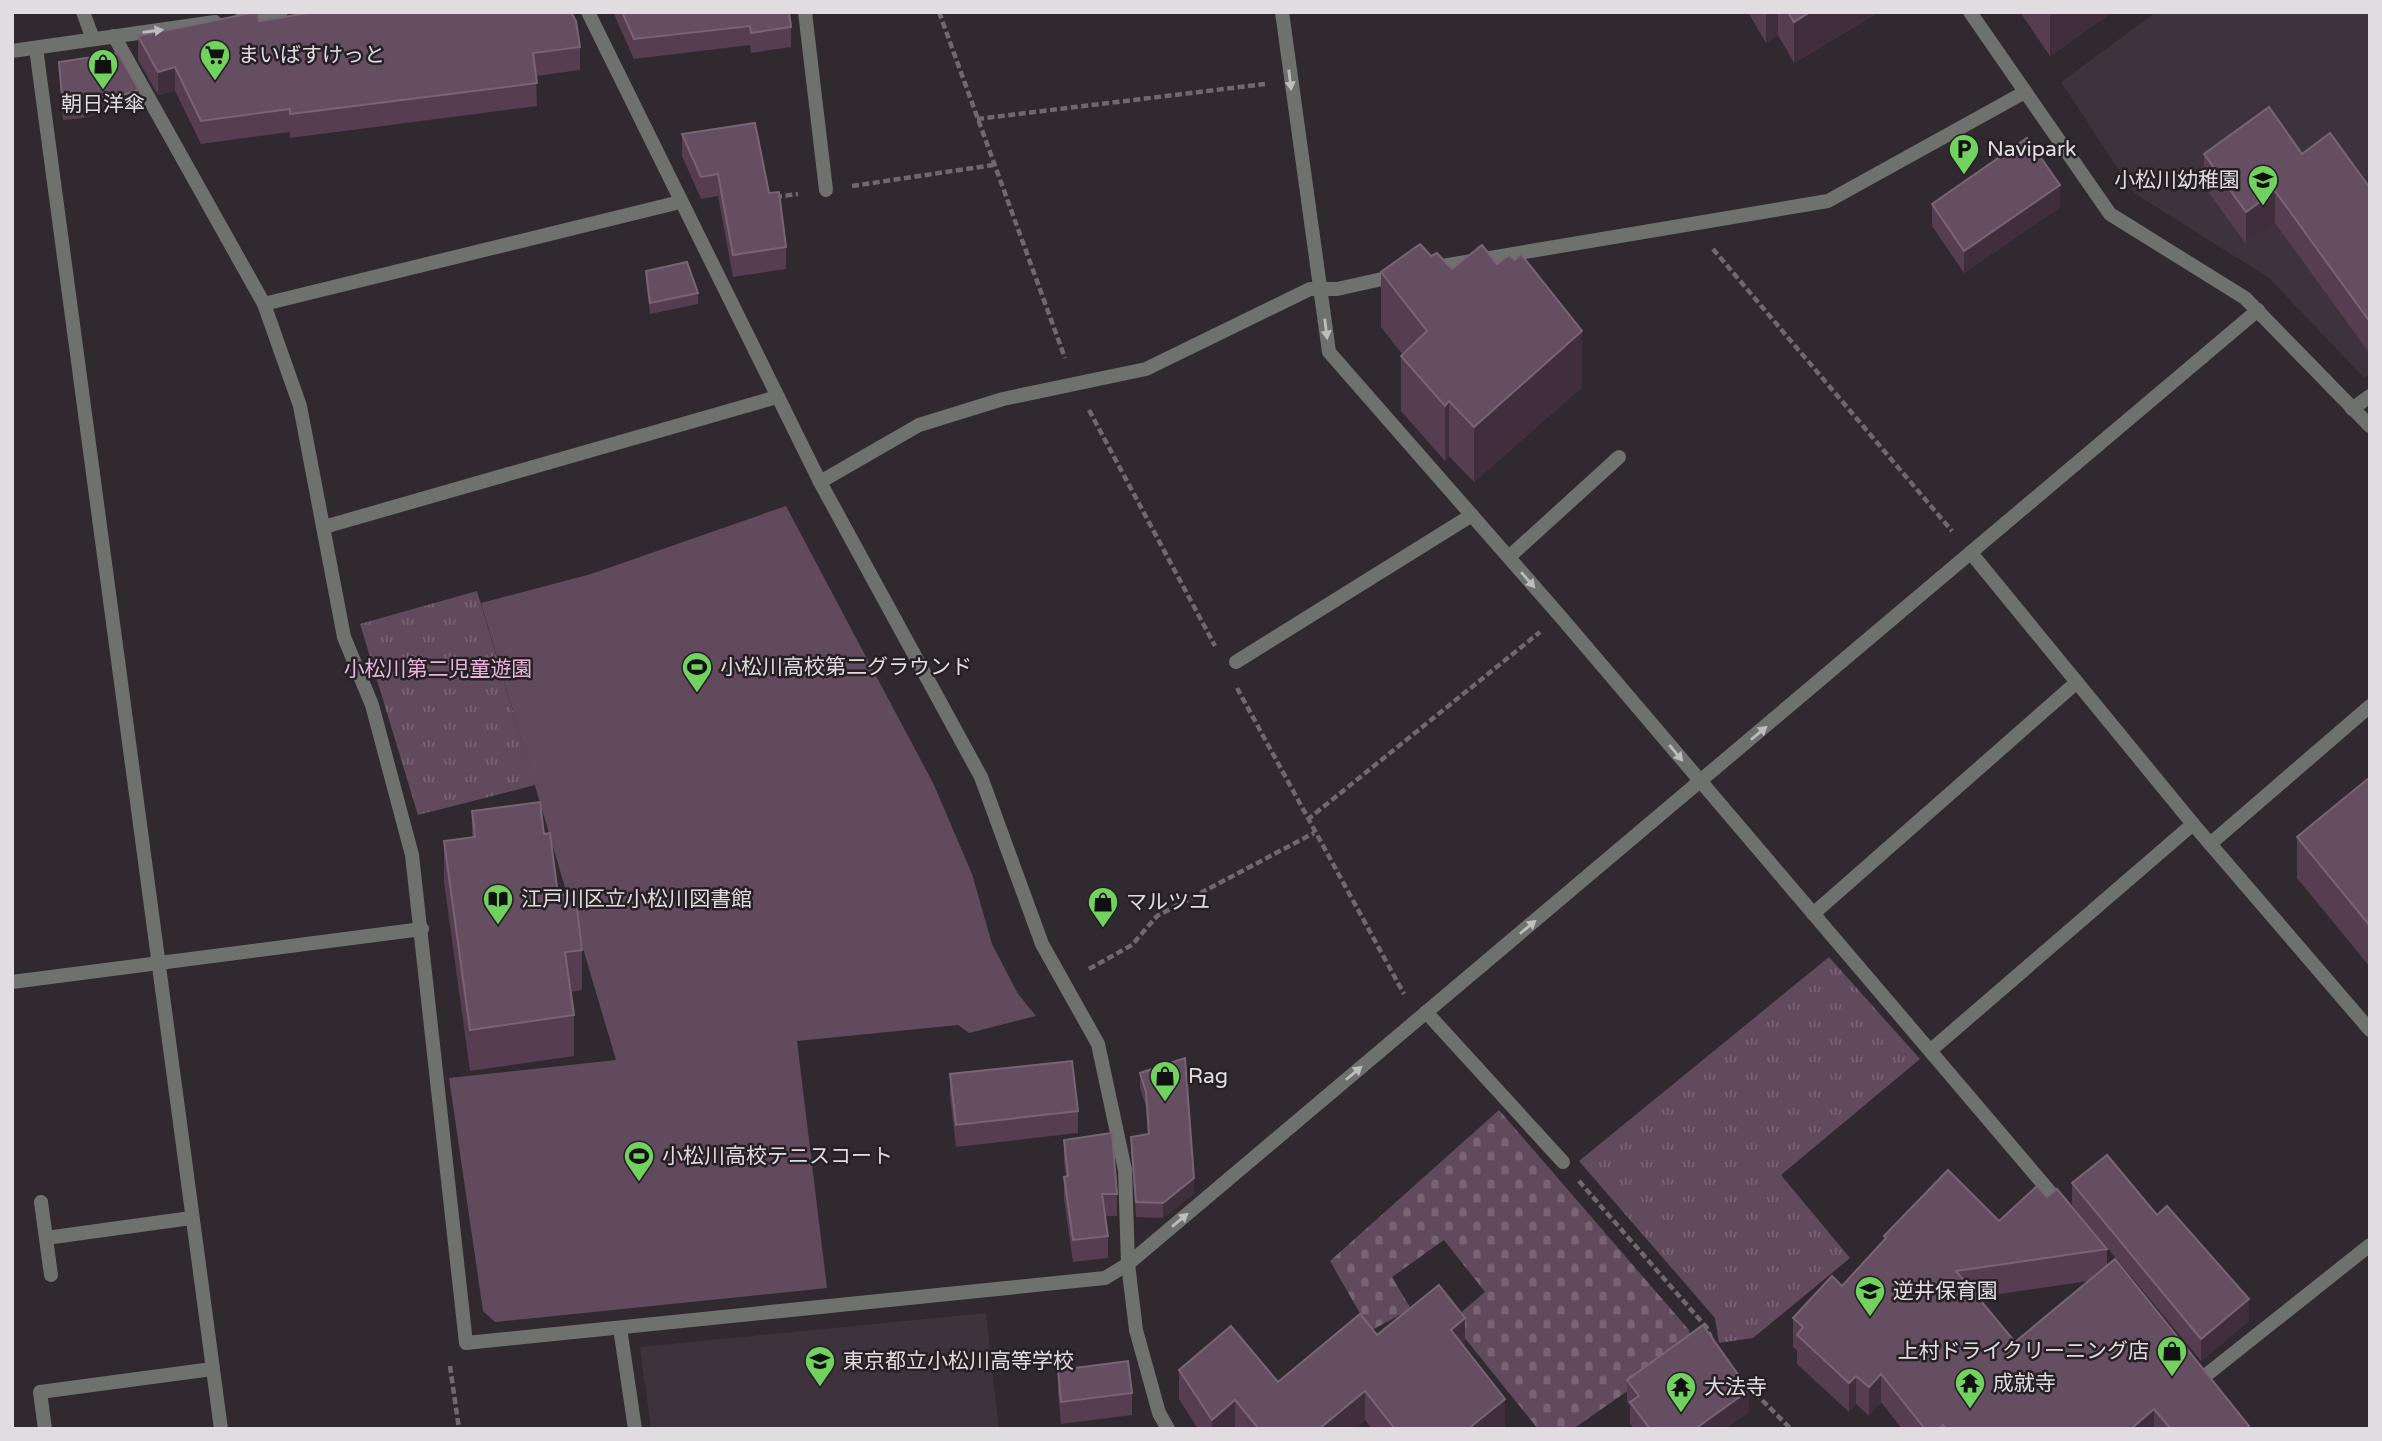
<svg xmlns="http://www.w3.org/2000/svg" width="2382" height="1441" font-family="'Varela Round','Noto Sans JP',sans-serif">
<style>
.built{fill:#3e323c}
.cemetery{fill:url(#cemetery-stones)}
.park{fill:url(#park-tufts)}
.garden{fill:#624a5e}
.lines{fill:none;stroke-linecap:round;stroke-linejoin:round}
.path{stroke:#6f696e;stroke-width:4.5;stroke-dasharray:7 3.5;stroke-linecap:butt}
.service{stroke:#6e716d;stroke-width:14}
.minor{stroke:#6e716d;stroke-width:14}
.tertiary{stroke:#6e716d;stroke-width:14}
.wall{fill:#563d52;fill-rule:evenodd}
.shaded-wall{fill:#412e3d}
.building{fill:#654e61;stroke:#786475;stroke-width:2}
.oneway{fill:#bebcbd}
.labels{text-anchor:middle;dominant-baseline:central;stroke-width:5;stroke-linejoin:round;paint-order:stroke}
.poi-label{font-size:21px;fill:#e0dcdf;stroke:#262025;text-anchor:start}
.park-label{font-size:21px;fill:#e9b5df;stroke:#262025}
</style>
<defs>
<pattern id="cemetery-stones" width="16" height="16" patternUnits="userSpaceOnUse" patternTransform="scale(1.75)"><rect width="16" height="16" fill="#624a5e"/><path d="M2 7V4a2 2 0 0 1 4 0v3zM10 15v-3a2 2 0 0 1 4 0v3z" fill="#786475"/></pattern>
<pattern id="park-tufts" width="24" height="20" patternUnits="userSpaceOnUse" patternTransform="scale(1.75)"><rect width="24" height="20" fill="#624a5e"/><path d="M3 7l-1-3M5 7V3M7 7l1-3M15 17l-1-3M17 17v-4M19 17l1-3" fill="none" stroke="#786475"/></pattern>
</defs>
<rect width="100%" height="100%" fill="#30292f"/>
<g class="built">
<path d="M2156 12H2370V374L2364 378 2269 278 2134 193 2061 82Z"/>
<path d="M986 1313 999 1429H651L640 1347Z"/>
</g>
<path class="cemetery" d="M1499 1110 1689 1330 1692 1346 1573 1429H1538L1451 1321 1485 1292 1444 1240 1392 1277 1411 1309 1370 1331 1330 1261Z"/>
<g class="park">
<path d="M477 591 535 785 418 815 360 624Z"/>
<path d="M1829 957 1920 1059 1781 1175 1850 1258 1753 1338 1719 1343 1715 1318 1579 1161Z"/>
</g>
<path class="garden" d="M786 506 934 785 972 874 992 944 1018 994 1036 1016 969 1033 958 1025 797 1041 827 1288 495 1322 483 1311 449 1078 616 1060 481 603 591 574Z"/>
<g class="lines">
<g class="path">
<path d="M939 12 1065 358"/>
<path d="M977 119 1265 84"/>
<path d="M852 186 993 165"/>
<path d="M775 197 798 194"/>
<path d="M1713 249 1952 531"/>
<path d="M1089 410 1215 646"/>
<path d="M1237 688 1404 994"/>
<path d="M1307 820 1540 632"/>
<path d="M1089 969 1132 945 1157 916 1314 833"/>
<path d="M1579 1181 1707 1328 1711 1338"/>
<path d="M450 1366 459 1429"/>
<path d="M1740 1378 1791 1429"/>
</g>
<g class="service">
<path d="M805 12 826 190"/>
<path d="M324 527 777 397"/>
<path d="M1971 553 2193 824"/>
<path d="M1813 914 2077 682"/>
</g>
<g class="minor">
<path d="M83 12 93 39"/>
<path d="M1282 12 1329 352 1560 616 2062 1206"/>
<path d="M242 18 281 12"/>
<path d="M114 36 264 304 300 406 344 637 372 705 412 855 466 1343 1105 1278 1128 1264 2258 310"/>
<path d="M36 48 221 1429"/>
<path d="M12 51 215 22"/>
<path d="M1430 268 1828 201 2025 92"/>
<path d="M264 304 680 202"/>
<path d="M2352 409 2370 396"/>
<path d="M820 482 919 425 1003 399 1146 369 1310 289H1337L1400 275"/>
<path d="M1509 557 1619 457"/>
<path d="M1236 662 1472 515"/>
<path d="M2210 844 2370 706"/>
<path d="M12 982 422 929"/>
<path d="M1426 1012 1563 1162"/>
<path d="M1931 1050 2193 824 2370 1030"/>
<path d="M41 1202 51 1275"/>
<path d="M46 1238 191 1218"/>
<path d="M620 1328 635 1429"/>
<path d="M2205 1376 2370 1245"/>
<path d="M45 1429 40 1392 212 1369"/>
</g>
<g class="tertiary">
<path d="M588 12 820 482 981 777 1042 944 1098 1044 1125 1170 1128 1264 1136 1330 1159 1413 1168 1429"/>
<path d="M1970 12 2110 214 2245 298 2370 426"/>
</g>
</g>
<g class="wall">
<path d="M613 12H789L791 27V47L751 53 750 45 634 59Z"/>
<path d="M1748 12H1879L1794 63 1778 35 1766 43Z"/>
<path d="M2020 12H2112L2050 56Z"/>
<path d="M259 21 580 47V70L536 76 537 106 290 138V132L201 144 175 91 158 95 138 60V36Z"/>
<path d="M59 62 139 101 84 118 63 120Z"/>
<path d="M682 134 769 193 786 247V269L733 277 718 196 701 199 682 156Z"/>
<path d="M2204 154H2302L2370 188V354L2275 223 2246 244 2204 186Z"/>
<path d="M1932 204 2060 207 1964 273 1932 226Z"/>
<path d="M1431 256 1452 269 1582 387 1474 482 1449 456 1445 461 1401 411V356L1402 354 1381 327V272Z"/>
<path d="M646 271 698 293V304L650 314 646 282Z"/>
<path d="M2370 777V967L2297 878V837Z"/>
<path d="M472 811 544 834 558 895 582 950V990L571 992 574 1015V1056L470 1071 444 882V841L472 838Z"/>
<path d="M1140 1073 1194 1193 1163 1218 1136 1217 1131 1152V1137L1148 1134 1146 1107 1140 1088Z"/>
<path d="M950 1074 1078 1111V1133L956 1147 950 1096Z"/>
<path d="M1064 1140 1117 1194V1216H1105L1108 1236V1258L1073 1262 1064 1199V1177H1066L1064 1162Z"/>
<path d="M2072 1183 2157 1215 2249 1321 2201 1361 2072 1205Z"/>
<path d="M2047 1197 2107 1249V1266L2249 1429H1902L1881 1402 1869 1416 1856 1404 1849 1412 1797 1364V1350L1793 1347V1318L1842 1286 1884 1240V1236L1999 1221ZM2089 1281 2015 1342 1978 1297Z"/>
<path d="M1377 1335 1465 1348 1505 1428 1372 1429 1365 1420 1355 1429H1198L1179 1399V1370L1278 1382Z"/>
<path d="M1058 1370 1132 1393V1415L1061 1424 1058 1392Z"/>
<path d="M1627 1380 1749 1412 1725 1429H1634L1630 1424V1406L1627 1402Z"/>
</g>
<g class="shaded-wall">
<path d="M1766 12H1778V35L1766 43Z"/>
<path d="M1810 12H1879L1794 63V22Z"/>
<path d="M2054 12H2112L2050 56V15Z"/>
<path d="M175 67V91L158 95V72Z"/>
<path d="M139 90V101L84 118V107Z"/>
<path d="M2060 185V207L1964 273V251Z"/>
<path d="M2275 191V223L2246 244V212Z"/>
<path d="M1582 331V387L1474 482V427Z"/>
<path d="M1449 401V456L1445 461V406Z"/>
<path d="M1194 1178V1193L1163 1218V1203Z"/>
<path d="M2249 1299V1321L2201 1361V1339Z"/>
<path d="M1465 1318V1348L1451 1330Z"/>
<path d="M1881 1374V1402L1869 1416V1387Z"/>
<path d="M1856 1376V1404L1849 1412V1383Z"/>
<path d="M1749 1390V1412L1725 1429H1695Z"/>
<path d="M1365 1391V1420L1355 1429H1319Z"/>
<path d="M1505 1399V1428L1468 1429Z"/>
<path d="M1235 1400V1429H1212V1420Z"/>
<path d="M2154 1409V1429H2131Z"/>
</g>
<g class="building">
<path d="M256 12H258L259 21 314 12H571L576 21 580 47 533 53 537 83 290 114V109L201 121 175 67 158 72 138 36Z"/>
<path d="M622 12H789L791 27 751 33 750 26 634 39Z"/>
<path d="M1788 12H1810L1794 22Z"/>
<path d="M118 53 139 90 84 107 63 109 59 62Z"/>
<path d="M2269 107 2302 154 2330 133 2370 188V322L2275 191 2246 212 2204 154Z"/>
<path d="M755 123 769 193 779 192 786 247 733 255 718 174 701 177 682 134Z"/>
<path d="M2027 138 2060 185 1964 251 1932 204Z"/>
<path d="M1420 244 1431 256 1437 253 1452 269 1482 245 1497 264 1509 255 1515 260 1521 254 1582 331 1474 427 1449 401 1445 406 1401 356 1427 331 1381 272Z"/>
<path d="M687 262 698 293 650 303 646 271Z"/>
<path d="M2370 777V926L2297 837Z"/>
<path d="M540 802 544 834 550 833 558 895 575 893 582 950 565 952 574 1015 470 1030 444 841 475 837 472 811Z"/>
<path d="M1185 1058 1194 1178 1163 1203 1136 1202 1131 1137 1149 1134 1146 1092 1140 1073Z"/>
<path d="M1072 1061 1078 1111 956 1125 950 1074Z"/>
<path d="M1112 1133 1117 1194H1102L1108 1236 1073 1240 1064 1177 1068 1176 1064 1140Z"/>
<path d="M2107 1155 2157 1215 2167 1206 2249 1299 2201 1339 2072 1183Z"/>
<path d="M1948 1170 1999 1221 2037 1186 2047 1197 2057 1189 2107 1249 1956 1271 2015 1342 2115 1259 2249 1426 2245 1429H2171L2154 1409 2131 1429H1946L1943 1425 1938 1429H1925L1881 1374 1869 1387 1856 1376 1849 1383 1797 1335 1803 1327 1793 1318 1832 1276 1842 1286 1886 1238 1884 1236Z"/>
<path d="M1439 1285 1465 1318 1451 1330 1505 1399 1468 1429H1395L1365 1391 1319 1429H1259L1235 1400 1212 1420 1179 1370 1231 1326 1278 1382 1360 1314 1377 1335Z"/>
<path d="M1703 1325 1749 1390 1695 1429H1650L1630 1402 1639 1396 1627 1380Z"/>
<path d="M1128 1361 1132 1393 1061 1402 1058 1370Z"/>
</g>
<defs><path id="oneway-solid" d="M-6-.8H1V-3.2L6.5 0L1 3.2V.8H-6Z" transform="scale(1.75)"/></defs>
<g class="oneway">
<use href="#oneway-solid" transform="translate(153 31) rotate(-8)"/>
<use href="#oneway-solid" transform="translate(1290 80) rotate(83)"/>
<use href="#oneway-solid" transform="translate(1326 329) rotate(83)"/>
<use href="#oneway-solid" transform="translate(1528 580) rotate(49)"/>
<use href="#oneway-solid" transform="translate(1759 733) rotate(-40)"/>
<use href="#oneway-solid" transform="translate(1676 753) rotate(50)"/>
<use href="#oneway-solid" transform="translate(1528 927) rotate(-40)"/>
<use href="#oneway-solid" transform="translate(1354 1073) rotate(-40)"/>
<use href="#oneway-solid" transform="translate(1180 1220) rotate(-40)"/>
</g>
<defs>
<g id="supermarket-pin" transform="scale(1.575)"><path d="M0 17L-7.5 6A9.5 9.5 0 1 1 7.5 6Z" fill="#71d35e" stroke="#262025"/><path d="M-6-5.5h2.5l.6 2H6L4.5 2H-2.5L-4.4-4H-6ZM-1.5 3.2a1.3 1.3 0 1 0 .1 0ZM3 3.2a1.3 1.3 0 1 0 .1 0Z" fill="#111"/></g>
<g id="shop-pin" transform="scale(1.575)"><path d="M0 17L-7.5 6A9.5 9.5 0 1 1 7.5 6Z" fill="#71d35e" stroke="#262025"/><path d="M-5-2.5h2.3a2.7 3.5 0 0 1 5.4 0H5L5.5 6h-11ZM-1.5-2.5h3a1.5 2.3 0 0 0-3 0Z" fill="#111"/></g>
<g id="parking-pin" transform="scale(1.575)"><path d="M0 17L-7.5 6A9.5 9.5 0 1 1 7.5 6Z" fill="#71d35e" stroke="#262025"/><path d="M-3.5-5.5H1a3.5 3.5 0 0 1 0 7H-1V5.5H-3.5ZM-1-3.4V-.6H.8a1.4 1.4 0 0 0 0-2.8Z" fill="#111"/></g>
<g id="school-pin" transform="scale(1.575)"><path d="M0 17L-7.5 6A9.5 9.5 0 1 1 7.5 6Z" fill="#71d35e" stroke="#262025"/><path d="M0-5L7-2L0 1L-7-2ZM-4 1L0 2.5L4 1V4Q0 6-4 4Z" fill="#111"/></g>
<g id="stadium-pin" transform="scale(1.575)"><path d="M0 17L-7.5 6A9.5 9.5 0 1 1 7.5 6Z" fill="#71d35e" stroke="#262025"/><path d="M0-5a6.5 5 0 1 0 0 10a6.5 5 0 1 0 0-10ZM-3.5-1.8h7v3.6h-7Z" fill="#111"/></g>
<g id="library-pin" transform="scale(1.575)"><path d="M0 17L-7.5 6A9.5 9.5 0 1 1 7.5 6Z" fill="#71d35e" stroke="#262025"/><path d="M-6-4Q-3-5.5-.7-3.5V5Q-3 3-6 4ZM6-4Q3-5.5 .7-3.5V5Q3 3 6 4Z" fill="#111"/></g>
<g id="temple-pin" transform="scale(1.575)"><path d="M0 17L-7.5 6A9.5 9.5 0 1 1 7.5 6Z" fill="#71d35e" stroke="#262025"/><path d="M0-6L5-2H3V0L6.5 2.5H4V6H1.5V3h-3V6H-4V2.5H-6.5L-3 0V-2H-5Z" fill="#111"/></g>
</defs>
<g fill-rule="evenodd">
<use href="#supermarket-pin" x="215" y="55"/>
<use href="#shop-pin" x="103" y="64"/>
<use href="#parking-pin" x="1964" y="149"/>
<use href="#school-pin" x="2263" y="180"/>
<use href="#stadium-pin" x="697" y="667"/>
<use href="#library-pin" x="498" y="899"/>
<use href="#shop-pin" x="1103" y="902"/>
<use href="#shop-pin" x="1165" y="1076"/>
<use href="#stadium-pin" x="639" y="1156"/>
<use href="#school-pin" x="1870" y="1291"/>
<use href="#shop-pin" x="2172" y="1351"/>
<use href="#school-pin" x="820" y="1361"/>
<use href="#temple-pin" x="1970" y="1383"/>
<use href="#temple-pin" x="1681" y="1387"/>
</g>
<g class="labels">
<g class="poi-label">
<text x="238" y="55">まいばすけっと</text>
<text x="103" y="104" text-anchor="middle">朝日洋傘</text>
<text x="1987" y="149">Navipark</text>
<text x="2240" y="180" text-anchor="end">小松川幼稚園</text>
<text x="720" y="667">小松川高校第二グラウンド</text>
<text x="521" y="899">江戸川区立小松川図書館</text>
<text x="1126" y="902">マルツユ</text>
<text x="1188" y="1076">Rag</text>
<text x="662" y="1156">小松川高校テニスコート</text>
<text x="1893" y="1291">逆井保育園</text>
<text x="2149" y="1351" text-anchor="end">上村ドライクリーニング店</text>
<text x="843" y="1361">東京都立小松川高等学校</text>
<text x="1993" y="1383">成就寺</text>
<text x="1704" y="1387">大法寺</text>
</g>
<g class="park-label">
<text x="438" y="669">小松川第二児童遊園</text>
</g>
</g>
<rect width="2382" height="1441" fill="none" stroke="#e0dcdf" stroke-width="28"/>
</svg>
